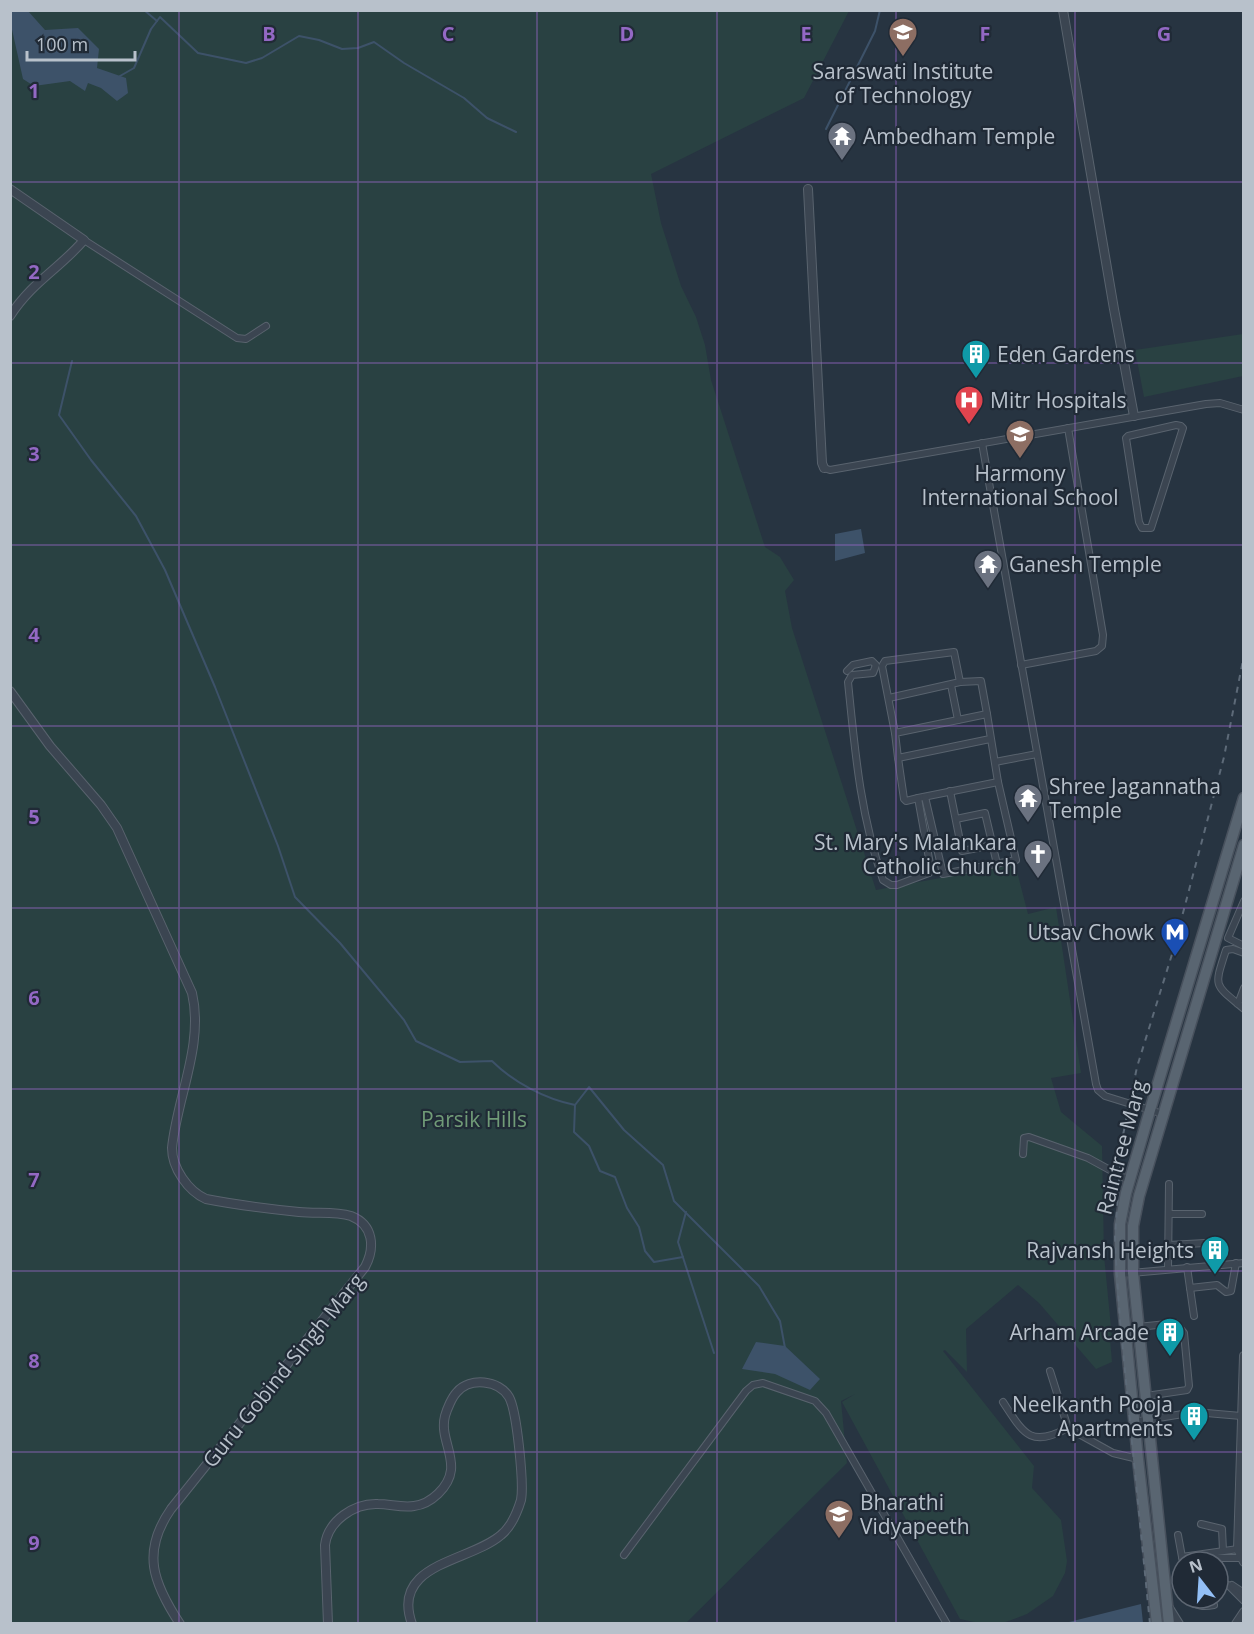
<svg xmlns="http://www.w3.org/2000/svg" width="1254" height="1634" font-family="'Open Sans',sans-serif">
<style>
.green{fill:#294142}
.water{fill:#3d5269}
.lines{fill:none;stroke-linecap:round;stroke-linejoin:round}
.stream{stroke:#3d5269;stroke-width:2}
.minor-casing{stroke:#59636e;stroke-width:8}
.tertiary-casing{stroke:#59636e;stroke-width:10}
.primary-casing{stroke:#48515d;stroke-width:13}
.minor{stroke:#3b4551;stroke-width:6}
.tertiary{stroke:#3b4551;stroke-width:8}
.primary{stroke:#596571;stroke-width:10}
.rail{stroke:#5d6a78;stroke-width:2;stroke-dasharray:6 6;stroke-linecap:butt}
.grid{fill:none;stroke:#9368c4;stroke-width:1.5;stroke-opacity:0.55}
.labels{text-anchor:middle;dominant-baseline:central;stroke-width:4.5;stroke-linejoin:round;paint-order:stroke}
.poi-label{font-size:21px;fill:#b8c1cb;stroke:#202a36;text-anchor:start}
.park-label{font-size:21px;fill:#709b77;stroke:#202a36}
.street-label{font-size:21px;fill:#b8c1cb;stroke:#202a36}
.grid-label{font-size:20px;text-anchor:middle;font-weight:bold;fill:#9368c4;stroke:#202a36;stroke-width:4.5;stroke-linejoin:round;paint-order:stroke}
</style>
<rect width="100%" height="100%" fill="#273441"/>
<g class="green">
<path d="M11 11H849L804 98 651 174 661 223 681 286 696 317 705 345 711 380 765 547 780 557 794 580 785 591 792 628 876 890 1015 864 1028 914 1056 907 1081 1073 1051 1078 1061 1112 1102 1146 1104 1255 1112 1338 1110 1339 1112 1362 1096 1369 1039 1303 1018 1285 966 1329 967 1372 945 1350 943 1351 1034 1466 1032 1488 1061 1520 1067 1561 1065 1573 1053 1596 1027 1614 1003 1623H979L960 1619 842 1402 855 1394 841 1401 847 1463 686 1623 11 1624Z"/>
<path d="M1243 334V376L1144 397 1135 350Z"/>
</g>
<g class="water">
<path d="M10 11H28L45 30 78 28 99 49 97 68 126 78 128 93 117 101 101 88 88 83 85 91 70 81 34 86 23 79 11 25Z"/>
<path d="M861 529 865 553 835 561V534Z"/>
<path d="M756 1342 785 1346 820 1379 810 1390 775 1374 742 1369Z"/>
<path d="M1141 1604 1143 1623H1065Z"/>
</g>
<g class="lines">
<g class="stream">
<path d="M144 10 157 21"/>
<path d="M120 76 134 68 151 29 160 17 198 53 246 63 262 58 299 36 319 40 342 49 358 48 374 42 404 63 464 98 487 118 516 132"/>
<path d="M826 129 875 31 880 10"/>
<path d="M72 361 59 415 91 460 136 516 165 570 215 687 278 846 295 897 340 943 404 1020 416 1041 460 1062 492 1061C513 1082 545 1099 575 1105L589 1087 624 1130 663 1165 674 1201 759 1286 780 1321 785 1348"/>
<path d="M575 1105 574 1132 589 1146 600 1171 615 1177 627 1208 639 1227 645 1251 654 1262 683 1257"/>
<path d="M686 1212 678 1242 714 1353"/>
</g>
<g class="minor-casing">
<g id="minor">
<path d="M84 240 237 338 246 339 266 326"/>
<path d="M1176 425 1181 426 1183 428 1151 528H1142L1139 522 1126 438 1128 436Z"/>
<path d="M982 443 1096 1084 1098 1090 1105 1096 1163 1114"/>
<path d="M824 468 830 470 1206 404 1220 403 1244 410"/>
<path d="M1021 665 1096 651 1102 646 1103 635 1068 428"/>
<path d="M847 671 853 665 872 661 876 665 873 673 852 675 848 682C855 751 860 814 883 880L891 885H897L929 873 930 864 918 798 998 782"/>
<path d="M951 685 958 720"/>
<path d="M889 698 960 682 981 681 987 714"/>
<path d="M895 733 882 666 885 661 954 652 960 682"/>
<path d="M898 758 904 799 906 801 918 798"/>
<path d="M995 762 1037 754"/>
<path d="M950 791 962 851 993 845"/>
<path d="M925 797 943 874 1016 860 998 782 987 714 895 733 898 758 990 739"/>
<path d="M956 819 985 813 997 864"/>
<path d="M1244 901 1228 938 1244 946"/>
<path d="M1244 953 1233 949 1226 950C1214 988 1213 983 1244 1009"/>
<path d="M1238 1004 1244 988"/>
<path d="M1023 1154 1024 1138 1029 1137 1088 1158 1130 1181"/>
<path d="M1169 1214H1202"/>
<path d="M1169 1245 1205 1243"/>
<path d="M1187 1267 1194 1316"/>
<path d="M1168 1269 1169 1184"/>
<path d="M1120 1274 1244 1263"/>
<path d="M1190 1288 1217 1285 1226 1292 1231 1291 1236 1263"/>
<path d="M1138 1327 1176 1323 1184 1333 1189 1386 1187 1390 1146 1396"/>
<path d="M1050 1371 1068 1428 1113 1453 1138 1459"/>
<path d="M1003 1402C1024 1434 1030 1448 1068 1428"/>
<path d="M1134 1422 1195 1412 1241 1416"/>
<path d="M1201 1524 1222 1529 1223 1551"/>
<path d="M1178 1535 1182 1557"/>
<path d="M624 1555 746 1391 753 1385 763 1383 815 1401 826 1413 947 1624"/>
<path d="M1183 1562 1182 1557 1238 1549"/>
<path d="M1200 1562 1210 1558H1241"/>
<path d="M1218 1580 1228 1585 1244 1601"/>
<path d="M1232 1585 1244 1593"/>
<path d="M1189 1598C1196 1607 1204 1607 1214 1605"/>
</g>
</g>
<g class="tertiary-casing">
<g id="tertiary">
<path d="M1063 10 1114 309 1134 416"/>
<path d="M10 189 84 240C59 269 32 282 10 316"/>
<path d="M808 189 822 463 824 468"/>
<path d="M10 691 50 746 101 805 117 828 192 993C204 1045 177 1097 172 1148 172 1168 188 1191 206 1199 237 1205 269 1209 299 1212 316 1214 335 1211 351 1216 374 1225 375 1248 365 1267L171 1509C141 1552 153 1583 180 1624"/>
<path d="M1244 1356 1238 1549 1244 1562"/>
<path d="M1169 1608 1179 1624"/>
<path d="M328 1624 325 1545C328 1521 354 1503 378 1504 390 1504 402 1508 414 1506 431 1504 449 1487 451 1470 453 1452 440 1435 445 1416 447 1409 452 1397 457 1392 470 1377 499 1380 509 1397 517 1411 524 1484 521 1500 517 1513 511 1527 501 1535 470 1562 390 1563 412 1624"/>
<path d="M1236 1624 1244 1612"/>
</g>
</g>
<g class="primary-casing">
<g id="primary">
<path d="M1157 1624 1138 1459 1120 1274V1224L1126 1193 1150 1110 1244 798"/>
<path d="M1169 1624 1133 1273V1226L1139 1196 1244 845"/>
</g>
</g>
<use href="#minor" class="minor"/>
<use href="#tertiary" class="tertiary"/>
<use href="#primary" class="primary"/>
<path class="rail" d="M1150 1624 1120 1320 1116 1260 1115 1237 1122 1140 1137 1067 1173 951 1224 757 1244 655"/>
</g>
<path class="grid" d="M179 10V1624M358 10V1624M537 10V1624M717 10V1624M896 10V1624M1075 10V1624M10 182H1244M10 363H1244M10 545H1244M10 726H1244M10 908H1244M10 1089H1244M10 1271H1244M10 1452H1244"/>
<defs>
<g id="university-pin" transform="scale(1.5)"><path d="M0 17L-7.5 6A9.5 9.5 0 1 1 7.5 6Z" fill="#8d6e63" stroke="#202a36"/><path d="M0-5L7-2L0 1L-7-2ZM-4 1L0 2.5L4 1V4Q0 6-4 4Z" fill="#fff"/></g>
<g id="temple-pin" transform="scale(1.5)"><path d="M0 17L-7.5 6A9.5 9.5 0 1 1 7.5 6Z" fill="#6b7280" stroke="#202a36"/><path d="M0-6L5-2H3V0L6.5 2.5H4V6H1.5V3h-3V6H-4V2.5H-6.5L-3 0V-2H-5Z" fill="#fff"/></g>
<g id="building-pin" transform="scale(1.5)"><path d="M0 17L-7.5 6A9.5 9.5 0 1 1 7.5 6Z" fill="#0f9aa8" stroke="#202a36"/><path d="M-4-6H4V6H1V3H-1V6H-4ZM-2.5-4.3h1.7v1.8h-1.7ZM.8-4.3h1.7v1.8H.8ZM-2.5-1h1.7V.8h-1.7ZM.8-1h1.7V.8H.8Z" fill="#fff"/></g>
<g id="hospital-pin" transform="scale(1.5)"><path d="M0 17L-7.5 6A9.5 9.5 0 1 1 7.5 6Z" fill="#e0444e" stroke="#202a36"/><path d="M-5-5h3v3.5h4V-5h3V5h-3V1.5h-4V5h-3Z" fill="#fff"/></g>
<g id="school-pin" transform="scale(1.5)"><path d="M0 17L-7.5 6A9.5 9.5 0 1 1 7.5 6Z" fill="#8d6e63" stroke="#202a36"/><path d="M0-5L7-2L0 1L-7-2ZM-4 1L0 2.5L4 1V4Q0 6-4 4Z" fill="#fff"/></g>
<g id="church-pin" transform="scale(1.5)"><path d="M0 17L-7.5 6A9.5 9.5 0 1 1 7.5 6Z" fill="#6b7280" stroke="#202a36"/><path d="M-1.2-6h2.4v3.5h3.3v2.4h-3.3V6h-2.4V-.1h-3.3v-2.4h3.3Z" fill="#fff"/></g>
<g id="metro-pin" transform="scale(1.5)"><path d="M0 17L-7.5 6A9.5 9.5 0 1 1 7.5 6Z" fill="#1a4fb4" stroke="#202a36"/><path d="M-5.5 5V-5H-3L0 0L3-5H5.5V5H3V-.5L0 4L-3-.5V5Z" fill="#fff"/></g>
</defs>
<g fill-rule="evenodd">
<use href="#university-pin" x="903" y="32"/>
<use href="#temple-pin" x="842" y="136"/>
<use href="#building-pin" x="976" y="354"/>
<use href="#hospital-pin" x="969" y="400"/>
<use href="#school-pin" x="1020" y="434"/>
<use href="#temple-pin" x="988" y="564"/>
<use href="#temple-pin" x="1028" y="798"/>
<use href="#church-pin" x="1038" y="854"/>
<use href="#metro-pin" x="1175" y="932"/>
<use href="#building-pin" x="1215" y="1250"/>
<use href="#building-pin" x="1170" y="1332"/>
<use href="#building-pin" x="1194" y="1416"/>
<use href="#university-pin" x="839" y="1514"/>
</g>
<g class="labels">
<g class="poi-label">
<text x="903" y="71" text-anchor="middle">Saraswati Institute<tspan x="903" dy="24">of Technology</tspan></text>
<text x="863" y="136">Ambedham Temple</text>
<text x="997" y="354">Eden Gardens</text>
<text x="990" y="400">Mitr Hospitals</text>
<text x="1020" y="473" text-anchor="middle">Harmony<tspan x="1020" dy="24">International School</tspan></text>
<text x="1009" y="564">Ganesh Temple</text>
<text x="1049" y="786">Shree Jagannatha<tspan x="1049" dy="24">Temple</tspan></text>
<text x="1017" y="842" text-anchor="end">St. Mary's Malankara<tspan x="1017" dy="24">Catholic Church</tspan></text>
<text x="1154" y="932" text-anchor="end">Utsav Chowk</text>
<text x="1194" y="1250" text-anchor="end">Rajvansh Heights</text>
<text x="1149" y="1332" text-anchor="end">Arham Arcade</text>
<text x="1173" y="1404" text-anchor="end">Neelkanth Pooja<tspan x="1173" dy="24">Apartments</tspan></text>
<text x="860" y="1502">Bharathi<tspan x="860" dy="24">Vidyapeeth</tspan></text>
</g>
<g class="park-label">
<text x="474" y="1119">Parsik Hills</text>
</g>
<g class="street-label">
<text transform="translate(1121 1147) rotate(-75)">Raintree Marg</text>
<text transform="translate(283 1370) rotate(-51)">Guru Gobind Singh Marg</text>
</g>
</g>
<g class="grid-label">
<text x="269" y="41">B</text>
<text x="448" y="41">C</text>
<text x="627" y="41">D</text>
<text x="806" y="41">E</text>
<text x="985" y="41">F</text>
<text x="1164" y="41">G</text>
<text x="34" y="98">1</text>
<text x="34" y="279">2</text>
<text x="34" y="461">3</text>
<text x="34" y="642">4</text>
<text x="34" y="824">5</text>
<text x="34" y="1005">6</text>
<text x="34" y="1187">7</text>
<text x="34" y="1368">8</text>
<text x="34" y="1550">9</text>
</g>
<rect width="1254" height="1634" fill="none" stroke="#b8c1cb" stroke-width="24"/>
<g transform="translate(1200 1580) rotate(343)"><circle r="28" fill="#202a36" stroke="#5d6672" stroke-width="1.5"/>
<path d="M0-4.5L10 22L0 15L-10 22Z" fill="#93bff6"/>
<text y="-9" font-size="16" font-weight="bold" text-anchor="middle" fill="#b8c1cb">N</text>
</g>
<path d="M27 51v9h108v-9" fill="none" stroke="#b8c1cb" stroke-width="3"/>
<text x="36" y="51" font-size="18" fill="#b8c1cb" stroke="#202a36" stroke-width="4.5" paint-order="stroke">100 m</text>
</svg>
